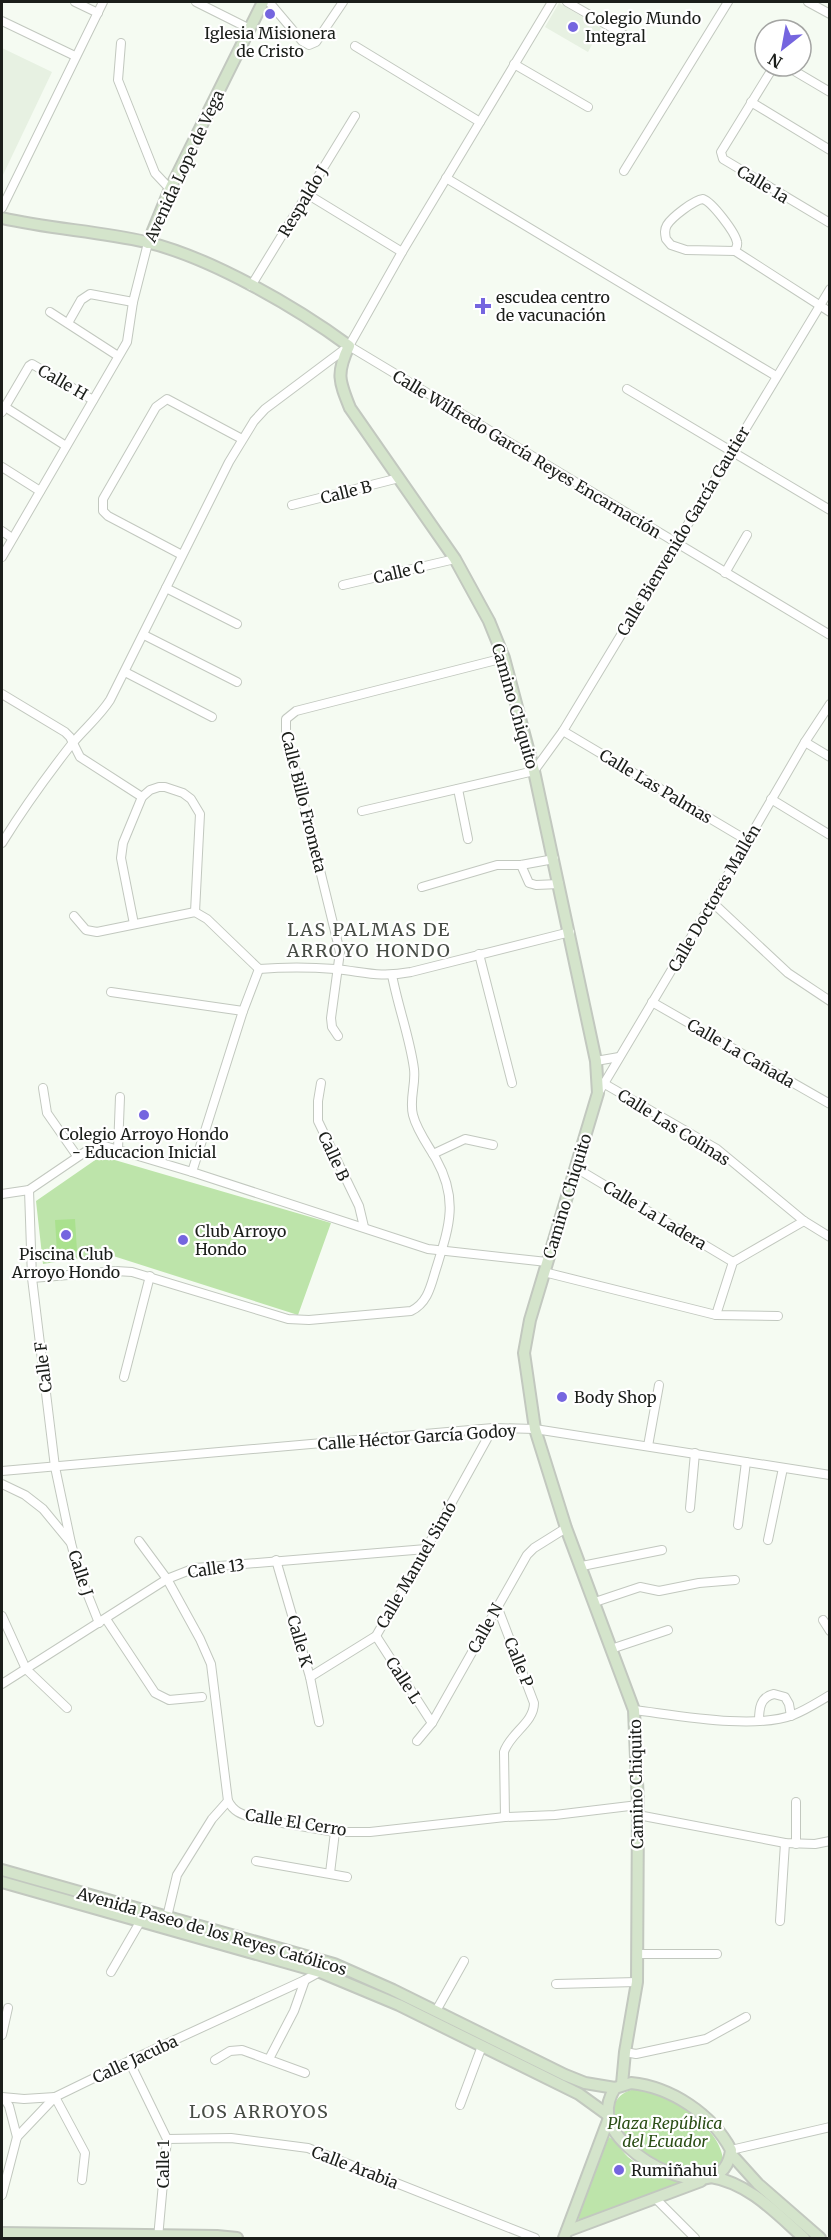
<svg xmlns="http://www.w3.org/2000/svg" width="831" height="2240" font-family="Merriweather,serif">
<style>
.built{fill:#e7f1e2}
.green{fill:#bde4aa}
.water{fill:#aae18e}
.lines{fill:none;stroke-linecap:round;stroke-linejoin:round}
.street-casing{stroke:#c2c8bf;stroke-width:10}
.secondary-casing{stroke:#c2c8bf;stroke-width:14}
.street{stroke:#fff;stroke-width:8}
.secondary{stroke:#d4e4cb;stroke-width:10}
.poi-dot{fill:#7565df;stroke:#fff;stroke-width:2}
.labels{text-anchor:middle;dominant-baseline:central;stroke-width:4.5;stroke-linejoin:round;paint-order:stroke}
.poi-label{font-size:16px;fill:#1b1e1a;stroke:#fff;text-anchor:start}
.street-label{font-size:16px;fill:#1b1e1a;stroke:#fff}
.park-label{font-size:16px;font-style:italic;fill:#2b4e16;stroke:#fff}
.neighbourhood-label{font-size:18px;letter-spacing:1.5px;fill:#484d46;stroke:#fff}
</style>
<rect width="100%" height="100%" fill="#f5fbf2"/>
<g class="built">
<path d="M559 3 601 28 588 52 545 27Z"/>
<path d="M2 48 52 72 2 177V47Z"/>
</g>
<g class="green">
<path d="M101 1156 331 1223 298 1315 107 1254 43 1264 36 1201Z"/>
<path d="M636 2089C667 2091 720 2127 723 2159 719 2164 715 2169 709 2171 681 2182 625 2149 615 2122 608 2105 620 2091 636 2089Z"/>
<path d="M609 2137C616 2141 621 2150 628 2157 641 2168 662 2179 679 2181L681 2184 582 2220H579L577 2215Z"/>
</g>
<path class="water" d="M75 1219 77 1251 57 1252 55 1220Z"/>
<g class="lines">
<g class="street-casing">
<g id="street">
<path d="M75 2 98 13"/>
<path d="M196 2 250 29"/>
<path d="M269 2 302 41 309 45 316 42 343 2"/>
<path d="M567 2 628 37"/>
<path d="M808 2 830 14"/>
<path d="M2 21 75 56"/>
<path d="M121 43 118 80 155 173 170 189"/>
<path d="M355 46 480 122"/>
<path d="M514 64 588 107"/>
<path d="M774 66 721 152 723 159 830 223"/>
<path d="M786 66 830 92"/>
<path d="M751 102 830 150"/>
<path d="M624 171 728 2"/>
<path d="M446 178 776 376"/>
<path d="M307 194 402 252"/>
<path d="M2 208 103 2"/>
<path d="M735 251C736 247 738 246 737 242 735 232 712 202 703 199 694 200 672 217 667 225 664 230 665 234 666 239L671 245 686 250 735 251 830 312"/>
<path d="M251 286 355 116"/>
<path d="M50 312 118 356"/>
<path d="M68 323 81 300 90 294 133 302"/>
<path d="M349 346 830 635"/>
<path d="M627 389 830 510"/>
<path d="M5 407 66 446"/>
<path d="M2 412 29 366 32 364 93 400"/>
<path d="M2 467 40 491"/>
<path d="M292 505 399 478"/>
<path d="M2 531 12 538"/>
<path d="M182 555 108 516 103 511V499L156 407 167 399 242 439"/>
<path d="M2 557 127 342 133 302 148 243"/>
<path d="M725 573 747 535"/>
<path d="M343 585 455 559"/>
<path d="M166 588 237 624"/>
<path d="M144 635 237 682"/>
<path d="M125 672 212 717"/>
<path d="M2 694 65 732 70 737 80 757 142 797"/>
<path d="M563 731 748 841"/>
<path d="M805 742 830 757"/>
<path d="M458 789 468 839"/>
<path d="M771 799 830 835"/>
<path d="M362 811 534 771 563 731 830 289"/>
<path d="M2 843C23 809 46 777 71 745 84 729 99 717 110 700L229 462 254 421 265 409 349 346 402 252 552 2"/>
<path d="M521 865 529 883 536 885 559 884"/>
<path d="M422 887 497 865H521L554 859"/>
<path d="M712 902 788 973 830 1001"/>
<path d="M74 916 86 930 97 932 195 912 207 919 259 969C284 967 309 967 335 969 365 972 379 978 411 972L570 932"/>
<path d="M134 924 121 858 123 843 142 797 150 790 159 787H165L183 793 191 799 200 814 195 912"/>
<path d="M479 954 512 1083"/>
<path d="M111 992 243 1011"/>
<path d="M652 1002 830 1104"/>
<path d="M338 1036 332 1027 331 1018 340 952 286 731V719L296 711 504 658"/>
<path d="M596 1061 619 1057"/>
<path d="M321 1083 318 1101V1121L359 1206 364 1227"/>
<path d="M603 1083 717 1149 804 1221 830 1237"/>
<path d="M43 1088 47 1113 77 1156"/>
<path d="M599 1092 712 902 805 742 830 704"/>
<path d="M118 1149 120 1097"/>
<path d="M433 1154 465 1139 493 1145"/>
<path d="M576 1168 733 1262"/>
<path d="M192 1172 243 1011 259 969"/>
<path d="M29 1190 32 1278 55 1467 71 1543"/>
<path d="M2 1194 29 1190 88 1150 105 1146 192 1172 428 1249 547 1262"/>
<path d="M544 1272 716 1315 778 1316"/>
<path d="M32 1278 116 1271 132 1272 288 1319 309 1320 411 1311C428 1303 431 1285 436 1269 449 1227 459 1200 436 1159 428 1145 417 1131 413 1115 409 1099 416 1085 414 1069 410 1038 398 1007 392 975"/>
<path d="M716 1315 733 1262 804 1221"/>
<path d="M124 1377 150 1276"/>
<path d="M648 1446 659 1385"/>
<path d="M2 1471 493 1428 535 1429 830 1475"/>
<path d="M2 1484 25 1495 43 1509 71 1543 79 1573 99 1623"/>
<path d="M690 1508 695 1453"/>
<path d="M738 1525 746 1462"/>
<path d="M768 1540 783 1468"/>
<path d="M139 1541 167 1579 200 1639 211 1664 228 1801C234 1812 241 1814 253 1818L335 1832H370L505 1817 555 1815 638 1805"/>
<path d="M276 1560 310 1677 319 1722"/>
<path d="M582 1566 662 1550"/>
<path d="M595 1602 640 1587 659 1591 699 1583 735 1580"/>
<path d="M497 1606 534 1703C534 1723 510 1733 504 1752L505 1817"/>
<path d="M2 1616 26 1669 67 1708"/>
<path d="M106 1619 155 1693 169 1700 202 1697"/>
<path d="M823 1620 830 1631"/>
<path d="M376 1636 432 1723"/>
<path d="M611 1649 668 1630"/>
<path d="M310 1677 376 1636 426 1549 493 1428"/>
<path d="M2 1684 167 1579 195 1568 426 1549"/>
<path d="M634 1710C676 1715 754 1730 793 1715 806 1710 818 1702 830 1695"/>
<path d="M759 1721C759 1709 760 1697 774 1694L785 1697 789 1704 791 1716"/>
<path d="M417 1741 432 1723 527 1555 534 1548 566 1528"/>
<path d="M796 1802V1844"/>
<path d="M638 1815 785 1843 815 1844 830 1841"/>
<path d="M256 1861 347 1877"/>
<path d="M330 1873 335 1832"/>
<path d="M167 1917 177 1875 212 1819 228 1801"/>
<path d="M780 1921 785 1843"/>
<path d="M637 1954H717"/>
<path d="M111 1972 140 1922"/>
<path d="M556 1984 637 1982"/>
<path d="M436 2011 464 1961"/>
<path d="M2 2035 8 2008"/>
<path d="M625 2052 636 2054 706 2039 746 2017"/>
<path d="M269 2059 294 2011 305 1980"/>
<path d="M215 2060 230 2051 242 2050 305 2073"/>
<path d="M129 2061 167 2139 158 2238"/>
<path d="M2 2097 24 2099 55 2097 85 2153 82 2180"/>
<path d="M4 2098 9 2106 17 2137"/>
<path d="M460 2105 482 2046"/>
<path d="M167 2139 231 2138 308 2148 535 2238"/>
<path d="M731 2150 830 2127"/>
<path d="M2 2195 17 2137 55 2097 129 2061 305 1980 334 1964"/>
<path d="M656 2199 695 2238"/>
</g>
</g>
<g class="secondary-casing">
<g id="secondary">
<path d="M2 218C49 229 98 231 146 242 210 257 296 307 349 346 336 373 339 381 350 408L455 559 489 621 504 658 534 771 596 1061 598 1093 530 1320 524 1353 535 1429 566 1528 634 1710 638 1805 637 1982 625 2052 622 2084"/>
<path d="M148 243 170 189 263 2"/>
<path d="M2 1870 334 1964 393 1990 565 2075 585 2083 615 2088"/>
<path d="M2 1882 320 1972 399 2005 579 2094 608 2115"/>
<path d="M631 2083C671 2087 712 2114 731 2150 723 2215 612 2156 608 2114 607 2105 610 2096 615 2088Z"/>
<path d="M731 2154 758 2184 820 2238"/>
<path d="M711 2177C749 2183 777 2214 804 2238"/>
<path d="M567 2231 701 2181"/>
<path d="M2 2233 217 2236 237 2238"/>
<path d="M564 2238 609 2118"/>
</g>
</g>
<use href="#street" class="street"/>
<use href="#secondary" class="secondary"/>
</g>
<g class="poi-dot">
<circle cx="270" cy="14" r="6"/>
<circle cx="573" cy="27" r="6"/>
<path d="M480 297h6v6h6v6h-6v6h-6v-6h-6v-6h6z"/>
<circle cx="144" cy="1115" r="6"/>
<circle cx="66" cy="1235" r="6"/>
<circle cx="183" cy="1240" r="6"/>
<circle cx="562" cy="1397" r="6"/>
<circle cx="619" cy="2170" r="6"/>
</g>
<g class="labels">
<g class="poi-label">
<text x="585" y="18">Colegio Mundo<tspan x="585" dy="18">Integral</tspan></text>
<text x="270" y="33" text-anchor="middle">Iglesia Misionera<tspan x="270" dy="18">de Cristo</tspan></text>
<text x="496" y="297">escudea centro<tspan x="496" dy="18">de vacunación</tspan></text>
<text x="144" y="1134" text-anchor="middle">Colegio Arroyo Hondo<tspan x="144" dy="18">- Educacion Inicial</tspan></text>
<text x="195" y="1231">Club Arroyo<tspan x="195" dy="18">Hondo</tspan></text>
<text x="66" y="1254" text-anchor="middle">Piscina Club<tspan x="66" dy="18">Arroyo Hondo</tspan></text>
<text x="574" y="1397">Body Shop</text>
<text x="631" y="2170">Rumiñahui</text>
</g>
<g class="street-label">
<text transform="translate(184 166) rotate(-65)">Avenida Lope de Vega</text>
<text transform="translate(763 184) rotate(31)">Calle 1a</text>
<text transform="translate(303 201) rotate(-59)">Respaldo J</text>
<text transform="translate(63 382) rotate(30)">Calle H</text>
<text transform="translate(527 454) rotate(31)">Calle Wilfredo García Reyes Encarnación</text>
<text transform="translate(346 492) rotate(-14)">Calle B</text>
<text transform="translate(683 531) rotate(-59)">Calle Bienvenido García Gautier</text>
<text transform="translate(399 572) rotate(-13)">Calle C</text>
<text transform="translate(515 706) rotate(74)">Camino Chiquito</text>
<text transform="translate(656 786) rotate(31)">Calle Las Palmas</text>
<text transform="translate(304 802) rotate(76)">Calle Billo Frometa</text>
<text transform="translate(714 898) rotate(-60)">Calle Doctores Mallén</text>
<text transform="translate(741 1053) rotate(30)">Calle La Cañada</text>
<text transform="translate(674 1127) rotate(32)">Calle Las Colinas</text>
<text transform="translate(334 1156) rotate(65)">Calle B</text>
<text transform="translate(567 1196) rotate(-73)">Camino Chiquito</text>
<text transform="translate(655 1215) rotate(31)">Calle La Ladera</text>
<text transform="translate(43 1367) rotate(-97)">Calle F</text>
<text transform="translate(417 1437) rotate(-4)">Calle Héctor García Godoy</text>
<text transform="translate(416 1565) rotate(-60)">Calle Manuel Simó</text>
<text transform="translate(216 1568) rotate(-8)">Calle 13</text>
<text transform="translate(81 1573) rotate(72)">Calle J</text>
<text transform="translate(485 1628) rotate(-61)">Calle N</text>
<text transform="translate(300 1641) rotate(74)">Calle K</text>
<text transform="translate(519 1662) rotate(68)">Calle P</text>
<text transform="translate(404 1680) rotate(57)">Calle L</text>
<text transform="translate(636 1784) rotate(-91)">Camino Chiquito</text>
<text transform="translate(296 1822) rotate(9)">Calle El Cerro</text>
<text transform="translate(212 1931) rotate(16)">Avenida Paseo de los Reyes Católicos</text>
<text transform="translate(135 2059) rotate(-25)">Calle Jacuba</text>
<text transform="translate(163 2164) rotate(-90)">Calle 1</text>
<text transform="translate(355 2167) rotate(21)">Calle Arabia</text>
</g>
<g class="park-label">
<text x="665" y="2123">Plaza República<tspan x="665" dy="18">del Ecuador</tspan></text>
</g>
<g class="neighbourhood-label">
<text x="369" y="929">LAS PALMAS DE<tspan x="369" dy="21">ARROYO HONDO</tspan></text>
<text x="259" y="2111">LOS ARROYOS</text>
</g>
</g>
<rect width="831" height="2240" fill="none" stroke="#1b1e1a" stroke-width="6"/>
<g transform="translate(783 48) rotate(211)"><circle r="28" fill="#ffffff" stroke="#a4a5a3" stroke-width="1.5"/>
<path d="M0-4.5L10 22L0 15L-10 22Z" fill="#7565df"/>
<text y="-9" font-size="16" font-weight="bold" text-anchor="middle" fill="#1b1e1a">N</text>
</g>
</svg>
